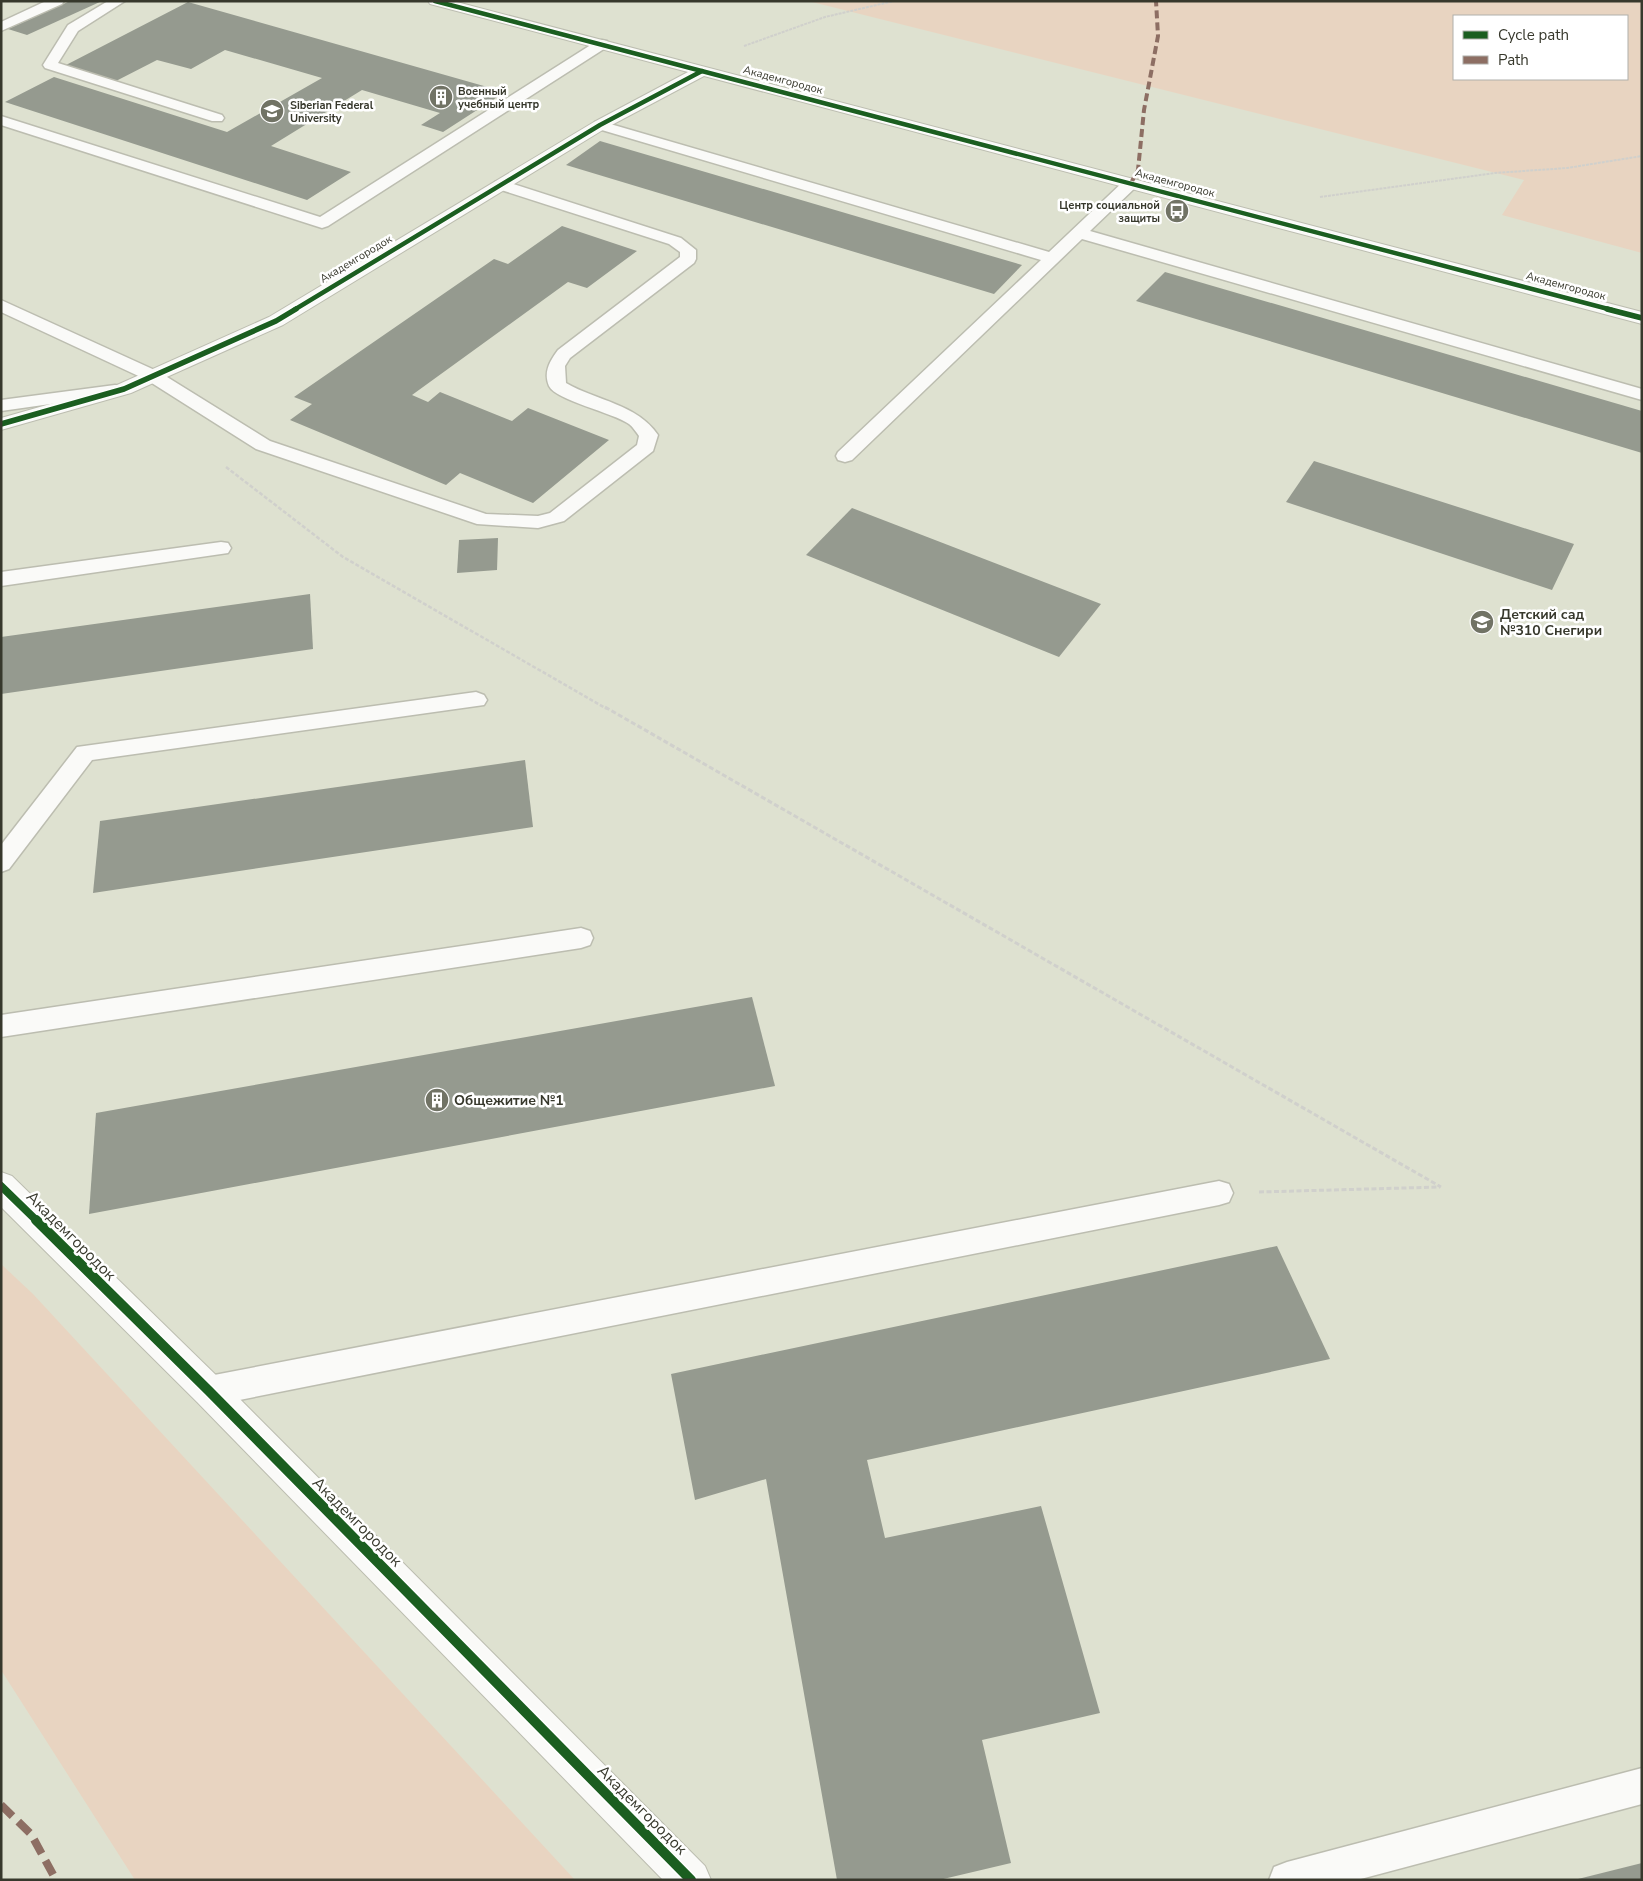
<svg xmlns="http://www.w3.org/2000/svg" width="1643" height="1881" font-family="'Nunito Sans',sans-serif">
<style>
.green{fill:#e8d4c1;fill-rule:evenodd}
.building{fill:#959a8f}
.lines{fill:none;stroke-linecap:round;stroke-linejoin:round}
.lane-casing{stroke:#bcbdb0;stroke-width:3}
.street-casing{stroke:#bcbdb0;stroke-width:2}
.path-far2{stroke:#d0d0cc;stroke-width:2;stroke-dasharray:3 1;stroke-linecap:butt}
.path-far1{stroke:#d0d0cc;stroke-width:2.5;stroke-dasharray:4 2;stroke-linecap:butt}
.path{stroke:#d0d0cc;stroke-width:3;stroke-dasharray:5 2.5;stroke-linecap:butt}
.lane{fill:#fafaf8;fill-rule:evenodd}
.street{fill:#fafaf8;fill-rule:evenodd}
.quiet-far1{stroke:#8d6e63;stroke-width:4;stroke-dasharray:8 4;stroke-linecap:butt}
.quiet{stroke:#8d6e63;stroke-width:8;stroke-dasharray:16 8;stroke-linecap:butt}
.cycleway-far3-casing{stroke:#fff;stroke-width:6}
.cycleway-far2-casing{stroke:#fff;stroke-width:8}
.cycleway-far1-casing{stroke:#fff;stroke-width:11}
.cycleway-casing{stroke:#fff;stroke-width:13}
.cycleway-far3{stroke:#1b5e20;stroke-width:4.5}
.cycleway-far2{stroke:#1b5e20;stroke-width:5.5}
.cycleway-far1{stroke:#1b5e20;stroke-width:8}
.cycleway{stroke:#1b5e20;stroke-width:10}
.labels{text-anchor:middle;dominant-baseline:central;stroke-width:5;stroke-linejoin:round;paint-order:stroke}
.far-street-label{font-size:11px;fill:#37382c;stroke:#fff}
.far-poi-label{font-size:11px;font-weight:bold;fill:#37382c;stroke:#fff;text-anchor:start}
.poi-label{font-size:14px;font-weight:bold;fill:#37382c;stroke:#fff;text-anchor:start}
.near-street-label{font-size:16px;fill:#37382c;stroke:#fff}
</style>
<rect width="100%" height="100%" fill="#dee1d0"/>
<g class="green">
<path d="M808 1H1642V253L1502 215 1524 180ZM1454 16H1627V79H1454Z"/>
<path d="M1 1264 33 1294 575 1880H135L1 1670Z"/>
</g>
<g class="building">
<path d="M70 1H102L27 35 8 29Z"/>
<path d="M188 2 505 92 443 132 421 125 440 113 362 90 271 146 351 172 307 200 5 102 54 77 227 132 322 78 225 50 191 69 157 60 116 81 66 65Z"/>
<path d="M600 141 1022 265 994 294 566 165Z"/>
<path d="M562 226 637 251 587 288 568 282 412 395 428 402 440 392 512 421 528 408 609 440 533 503 460 473 446 485 290 420 312 404 294 397 494 259 508 264Z"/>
<path d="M1165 272 1642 411V453L1136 301Z"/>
<path d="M1314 461 1574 544 1552 590 1286 502Z"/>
<path d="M852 508 1101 604 1059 657 806 555Z"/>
<path d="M498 538 497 570 457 573 459 540Z"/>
<path d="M310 594 313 649 1 694V637Z"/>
<path d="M525 760 533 827 93 893 100 821Z"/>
<path d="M752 997 775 1086 89 1214 96 1113Z"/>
<path d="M1277 1246 1330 1359 867 1460 885 1538 1041 1506 1100 1713 982 1740 1011 1863 939 1880H837L766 1479 695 1500 671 1374Z"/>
<path d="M1642 1863V1880H1578V1879Z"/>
</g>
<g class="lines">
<g class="lane-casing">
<g id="lane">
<path d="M46 1H64L62 4 1 31V22Z"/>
<path d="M108 1H125L78 31 58 63 222 115 224 118 222 121H212L45 68 43 65 68 25Z"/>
<path d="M602 40 607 41 609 44 607 47 328 226 322 228 1 125V116L320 217 597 41Z"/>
<path d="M600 121 1049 252 1125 180H1137L1139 183 1137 186 1090 231 1642 389V400L1082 239 852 460 845 462 838 460 836 456 838 452 1041 260 595 128 593 125 595 122Z"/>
<path d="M501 180 681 238 696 250V259L694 263 570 358 565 366 566 383C597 401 637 404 658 435L653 451 564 521 538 528 477 524 256 449 147 380 1 312V300L159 372 270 441 486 514 538 516 550 513 637 445 639 436C636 432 633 427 629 424 614 413 555 400 549 386 543 372 550 361 558 350L680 257V252L669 244 495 188 493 185 495 182Z"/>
<path d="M115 385 121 386 124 390 121 394 1 411V400Z"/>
<path d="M221 542 228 543 231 548 228 553 1 586V572Z"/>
<path d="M476 692 484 695 487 700 484 705 92 760 9 869 1 872V845L77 747Z"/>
<path d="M581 928 590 931 593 938 590 945 581 948 1 1037V1015Z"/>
<path d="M1219 1181 1229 1184 1233 1193 1229 1202 1219 1205 209 1406 198 1401 194 1391 198 1381 209 1376Z"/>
<path d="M1642 1768V1804L1357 1880H1269L1274 1867 1287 1862Z"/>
</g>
</g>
<g class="street-casing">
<g id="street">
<path d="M428 1H453L1642 312V324L704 76 606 128 283 325 131 393 1 430V418L117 385 269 317 594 122 688 72 430 4Z"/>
<path d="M1 1172 12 1176 221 1380 705 1866 711 1880H663L197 1402 1 1207Z"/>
</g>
</g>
<g class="path-far2">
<path d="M744 46 825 17 894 1"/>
<path d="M1320 197 1495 173 1567 168 1642 156"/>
</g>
<path class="path-far1" d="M226 467 343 557 607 709"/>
<g class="path">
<path d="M605 707 1441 1187"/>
<path d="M1259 1192 1440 1187"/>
</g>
<use href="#lane" class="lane"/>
<use href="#street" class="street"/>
<path class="quiet-far1" d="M1131 183 1138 170 1144 110 1158 36 1156 1"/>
<path class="quiet" d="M1 1805 31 1834 56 1880"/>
<g class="cycleway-far3-casing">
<g id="cycleway-far3">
<path d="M435 1 1612 310"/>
<path d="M294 310 600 125 702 71"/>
</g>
</g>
<g class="cycleway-far2-casing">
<g id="cycleway-far2">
<path d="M1607 309 1642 318"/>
<path d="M1 424 124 389 276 321 296 309"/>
</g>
</g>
<g class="cycleway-far1-casing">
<path id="cycleway-far1" d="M1 1186 37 1221"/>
</g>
<g class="cycleway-casing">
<path id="cycleway" d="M36 1220 209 1391 691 1880"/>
</g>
<use href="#cycleway-far3" class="cycleway-far3"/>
<use href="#cycleway-far2" class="cycleway-far2"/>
<use href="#cycleway-far1" class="cycleway-far1"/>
<use href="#cycleway" class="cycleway"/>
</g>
<defs>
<g id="building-disc" transform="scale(1.25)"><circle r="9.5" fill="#717365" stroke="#fff"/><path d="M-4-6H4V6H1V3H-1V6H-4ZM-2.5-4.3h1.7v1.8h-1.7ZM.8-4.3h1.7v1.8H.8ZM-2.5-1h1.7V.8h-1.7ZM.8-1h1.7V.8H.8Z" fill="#fff"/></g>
<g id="university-disc" transform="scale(1.25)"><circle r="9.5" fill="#717365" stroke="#fff"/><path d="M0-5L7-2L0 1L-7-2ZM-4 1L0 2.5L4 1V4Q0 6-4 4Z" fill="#fff"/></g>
<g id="bus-disc" transform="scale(1.25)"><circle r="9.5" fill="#717365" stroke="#fff"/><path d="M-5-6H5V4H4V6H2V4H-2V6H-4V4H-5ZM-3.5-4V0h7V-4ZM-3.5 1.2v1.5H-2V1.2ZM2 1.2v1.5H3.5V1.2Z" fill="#fff"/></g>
<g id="school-disc" transform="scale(1.25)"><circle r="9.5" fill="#717365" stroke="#fff"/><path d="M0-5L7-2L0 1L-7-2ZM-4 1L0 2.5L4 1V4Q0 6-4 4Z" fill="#fff"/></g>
</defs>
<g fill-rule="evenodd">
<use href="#building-disc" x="441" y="97"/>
<use href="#university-disc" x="272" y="111"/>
<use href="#bus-disc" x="1177" y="211"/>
<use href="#school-disc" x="1482" y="622"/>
<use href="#building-disc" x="437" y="1100"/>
</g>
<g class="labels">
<g class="far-street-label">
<text transform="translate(783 80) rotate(15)">Академгородок</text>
<text transform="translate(1175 183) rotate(15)">Академгородок</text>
<text transform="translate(356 259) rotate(-31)">Академгородок</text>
<text transform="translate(1566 286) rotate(15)">Академгородок</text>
</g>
<g class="far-poi-label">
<text x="458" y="91">Военный<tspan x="458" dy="13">учебный центр</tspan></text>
<text x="290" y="105">Siberian Federal<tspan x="290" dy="13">University</tspan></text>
<text x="1160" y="205" text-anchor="end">Центр социальной<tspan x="1160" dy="13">защиты</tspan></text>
</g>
<g class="poi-label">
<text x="1500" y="614">Детский сад<tspan x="1500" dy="16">№310 Снегири</tspan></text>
<text x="454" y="1100">Общежитие №1</text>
</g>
<g class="near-street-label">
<text transform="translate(71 1236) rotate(45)">Академгородок</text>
<text transform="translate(357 1522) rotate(45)">Академгородок</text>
<text transform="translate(642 1810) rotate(45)">Академгородок</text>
</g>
</g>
<rect width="1643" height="1881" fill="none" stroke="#37382c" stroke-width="5"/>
<rect x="1453" y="15" width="175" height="65" fill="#ffffff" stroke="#afafab"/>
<rect x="1463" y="31" width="25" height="8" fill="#1b5e20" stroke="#afafab"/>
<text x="1498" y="40" font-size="15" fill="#37382c">Cycle path</text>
<rect x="1463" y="56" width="25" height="8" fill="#8d6e63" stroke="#afafab"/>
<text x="1498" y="65" font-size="15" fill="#37382c">Path</text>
</svg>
